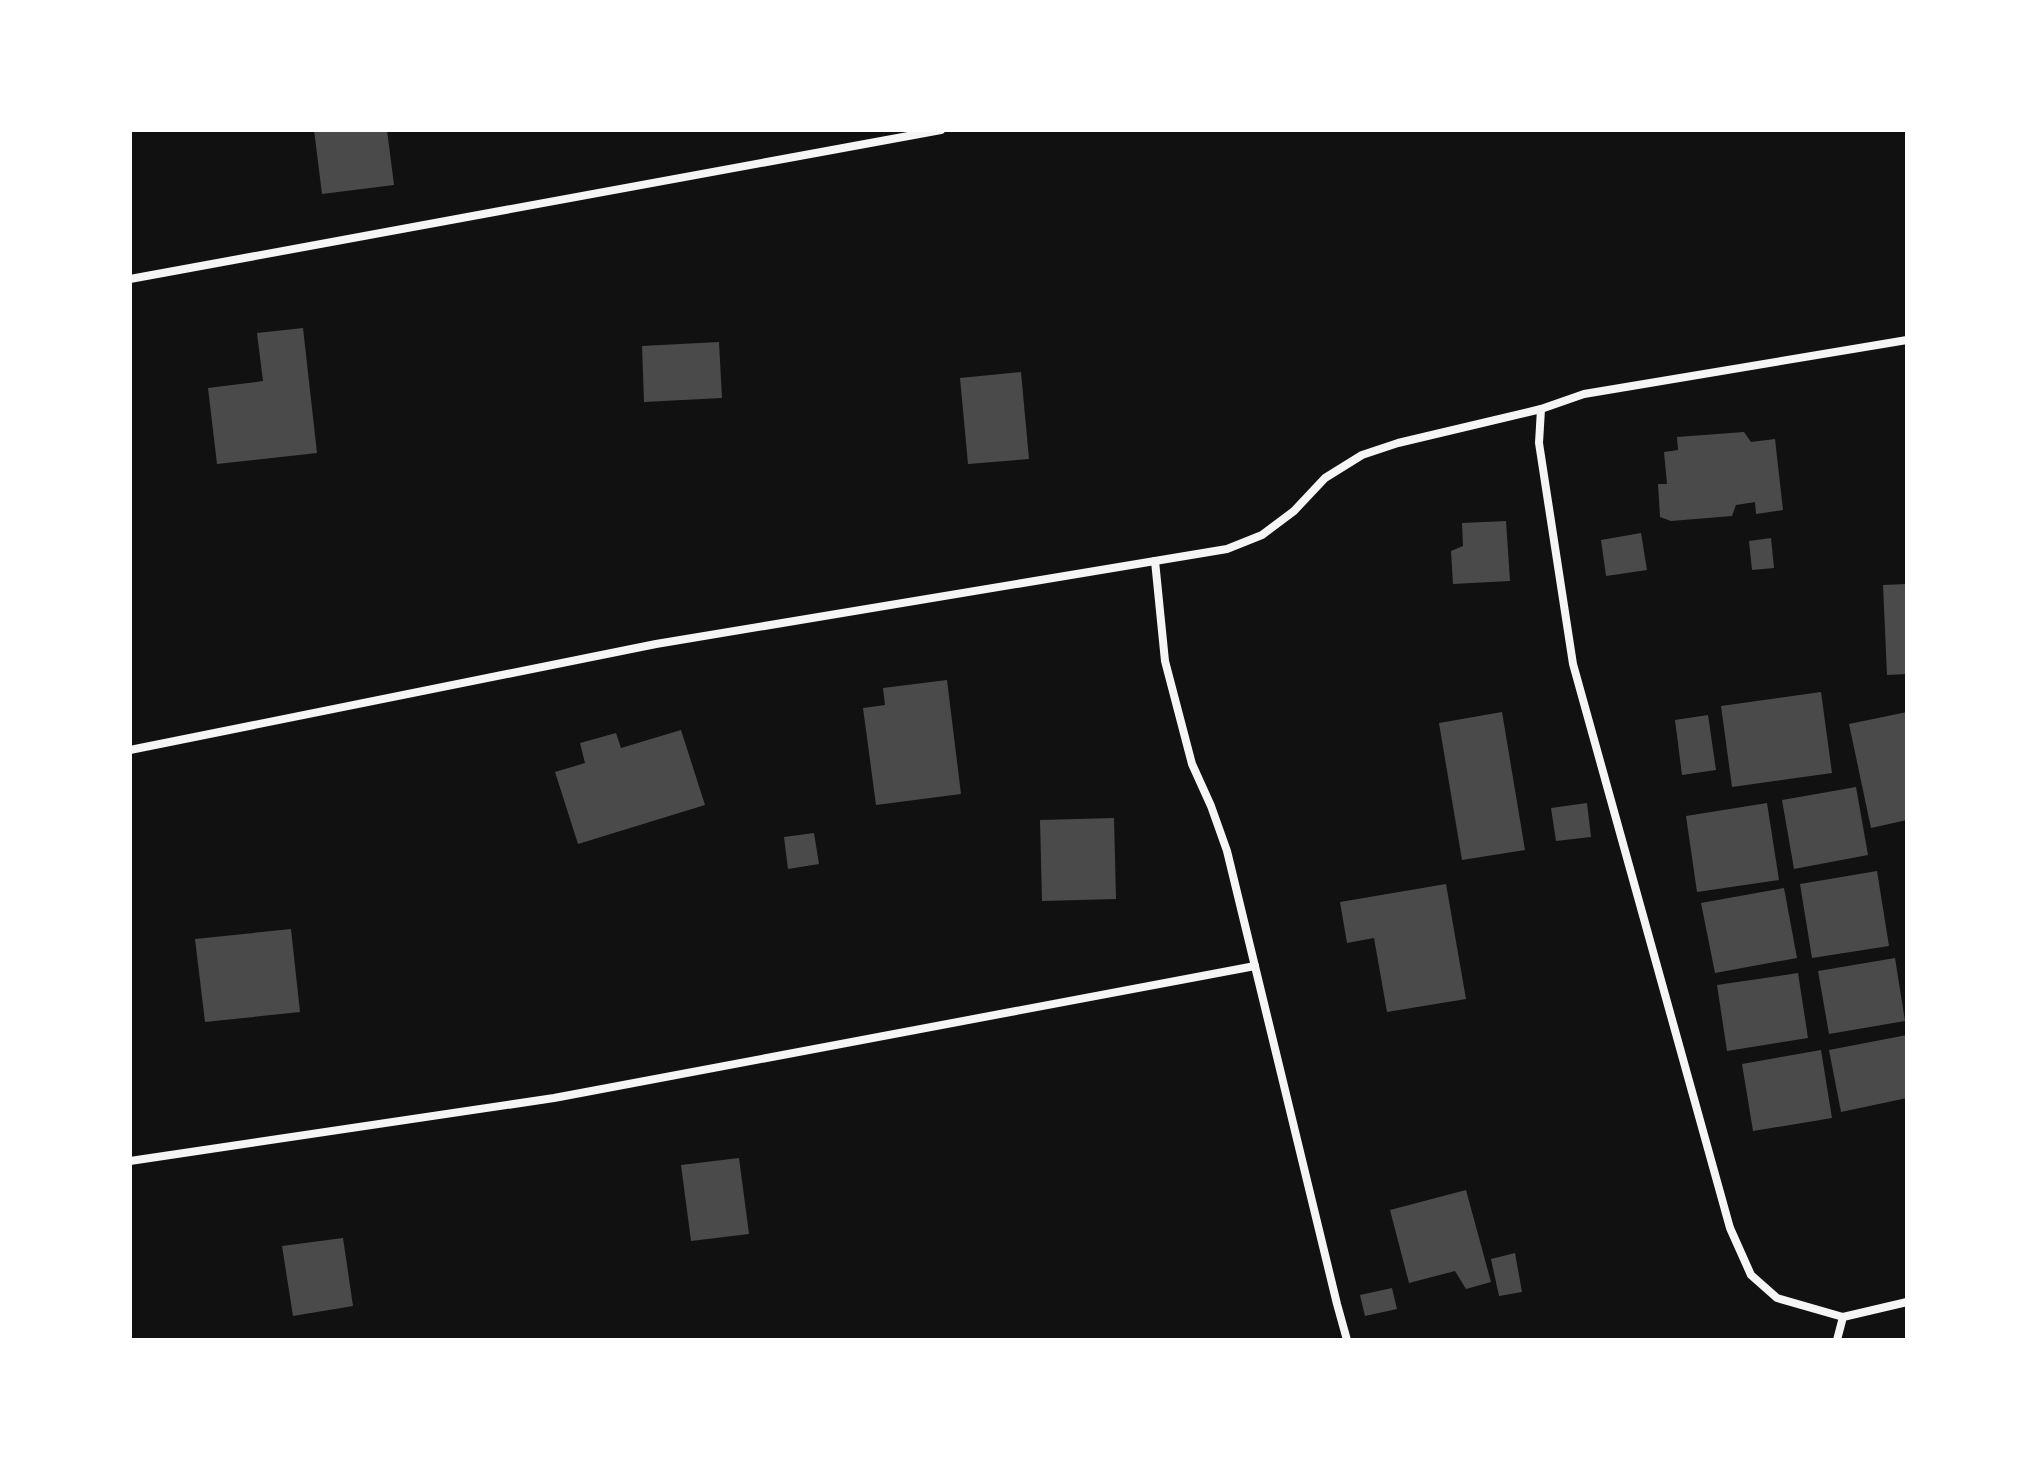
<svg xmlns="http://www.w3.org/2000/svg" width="2037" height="1470" font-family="Rubik,sans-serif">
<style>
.building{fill:#4a4a4a}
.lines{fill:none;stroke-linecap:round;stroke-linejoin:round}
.minor{stroke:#f5f5f5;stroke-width:8}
</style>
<rect width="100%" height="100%" fill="#111"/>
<g class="building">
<path d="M314 130H387L394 185 322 194Z"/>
<path d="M303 328 317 453 217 464 208 388 263 381 257 333Z"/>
<path d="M719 342 722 398 644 402 642 346Z"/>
<path d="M1021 372 1029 459 968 464 960 378Z"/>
<path d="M1744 432 1751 442 1775 439 1783 510 1756 514 1755 502 1736 505 1732 516 1671 521 1660 517 1658 484H1667L1664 452 1678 450 1677 437Z"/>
<path d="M1506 521 1510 581 1453 584 1451 551 1463 546 1462 523Z"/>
<path d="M1641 533 1647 570 1606 576 1601 540Z"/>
<path d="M1771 538 1774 568 1752 570 1749 541Z"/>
<path d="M1907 584V674L1887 675 1883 585Z"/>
<path d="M947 680 961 794 876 805 863 708 885 705 883 688Z"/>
<path d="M1821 692 1832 773 1732 787 1721 706Z"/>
<path d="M1502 712 1525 850 1462 860 1439 723Z"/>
<path d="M1907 712V820L1871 828 1849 724Z"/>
<path d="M1708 715 1716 770 1682 775 1675 720Z"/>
<path d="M681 730 705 805 578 844 555 772 585 763 580 743 616 733 621 748Z"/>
<path d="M1856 787 1868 855 1794 869 1782 800Z"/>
<path d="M1587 803 1591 837 1556 841 1551 808Z"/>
<path d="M1767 803 1779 880 1697 892 1686 816Z"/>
<path d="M1114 818 1116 899 1042 901 1040 820Z"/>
<path d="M814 833 819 864 788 869 784 837Z"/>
<path d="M1877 871 1889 946 1812 958 1800 884Z"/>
<path d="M1446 884 1466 999 1387 1012 1374 938 1347 943 1340 902Z"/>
<path d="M1784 888 1797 958 1715 973 1701 903Z"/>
<path d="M291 929 300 1012 205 1022 195 939Z"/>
<path d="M1895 958 1905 1021 1829 1034 1818 971Z"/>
<path d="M1798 973 1808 1038 1727 1051 1717 985Z"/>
<path d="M1907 1035V1098L1841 1112 1829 1050Z"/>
<path d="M1821 1050 1832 1118 1753 1131 1742 1064Z"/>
<path d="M739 1158 749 1234 691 1241 681 1165Z"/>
<path d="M1466 1190 1491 1282 1466 1289 1455 1271 1409 1283 1390 1210Z"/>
<path d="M343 1238 353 1306 293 1316 282 1246Z"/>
<path d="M1515 1253 1522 1292 1499 1296 1491 1259Z"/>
<path d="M1392 1288 1397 1309 1365 1316 1360 1295Z"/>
</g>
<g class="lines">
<g class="minor">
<path d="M130 279 941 130"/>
<path d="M1155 561 1165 661 1192 764 1211 806 1227 851 1337 1304 1347 1340"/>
<path d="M130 750 656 644 1227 549 1262 535 1294 511 1325 478 1362 455 1398 443 1541 409"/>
<path d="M130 1161 554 1098 1255 966"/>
<path d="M1843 1317 1777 1298 1751 1275 1730 1228 1573 664 1539 443 1541 409 1584 394 1907 340"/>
<path d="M1837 1340 1843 1317 1907 1302"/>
</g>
</g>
<rect width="2037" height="1470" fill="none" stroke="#ffffff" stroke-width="264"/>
</svg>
